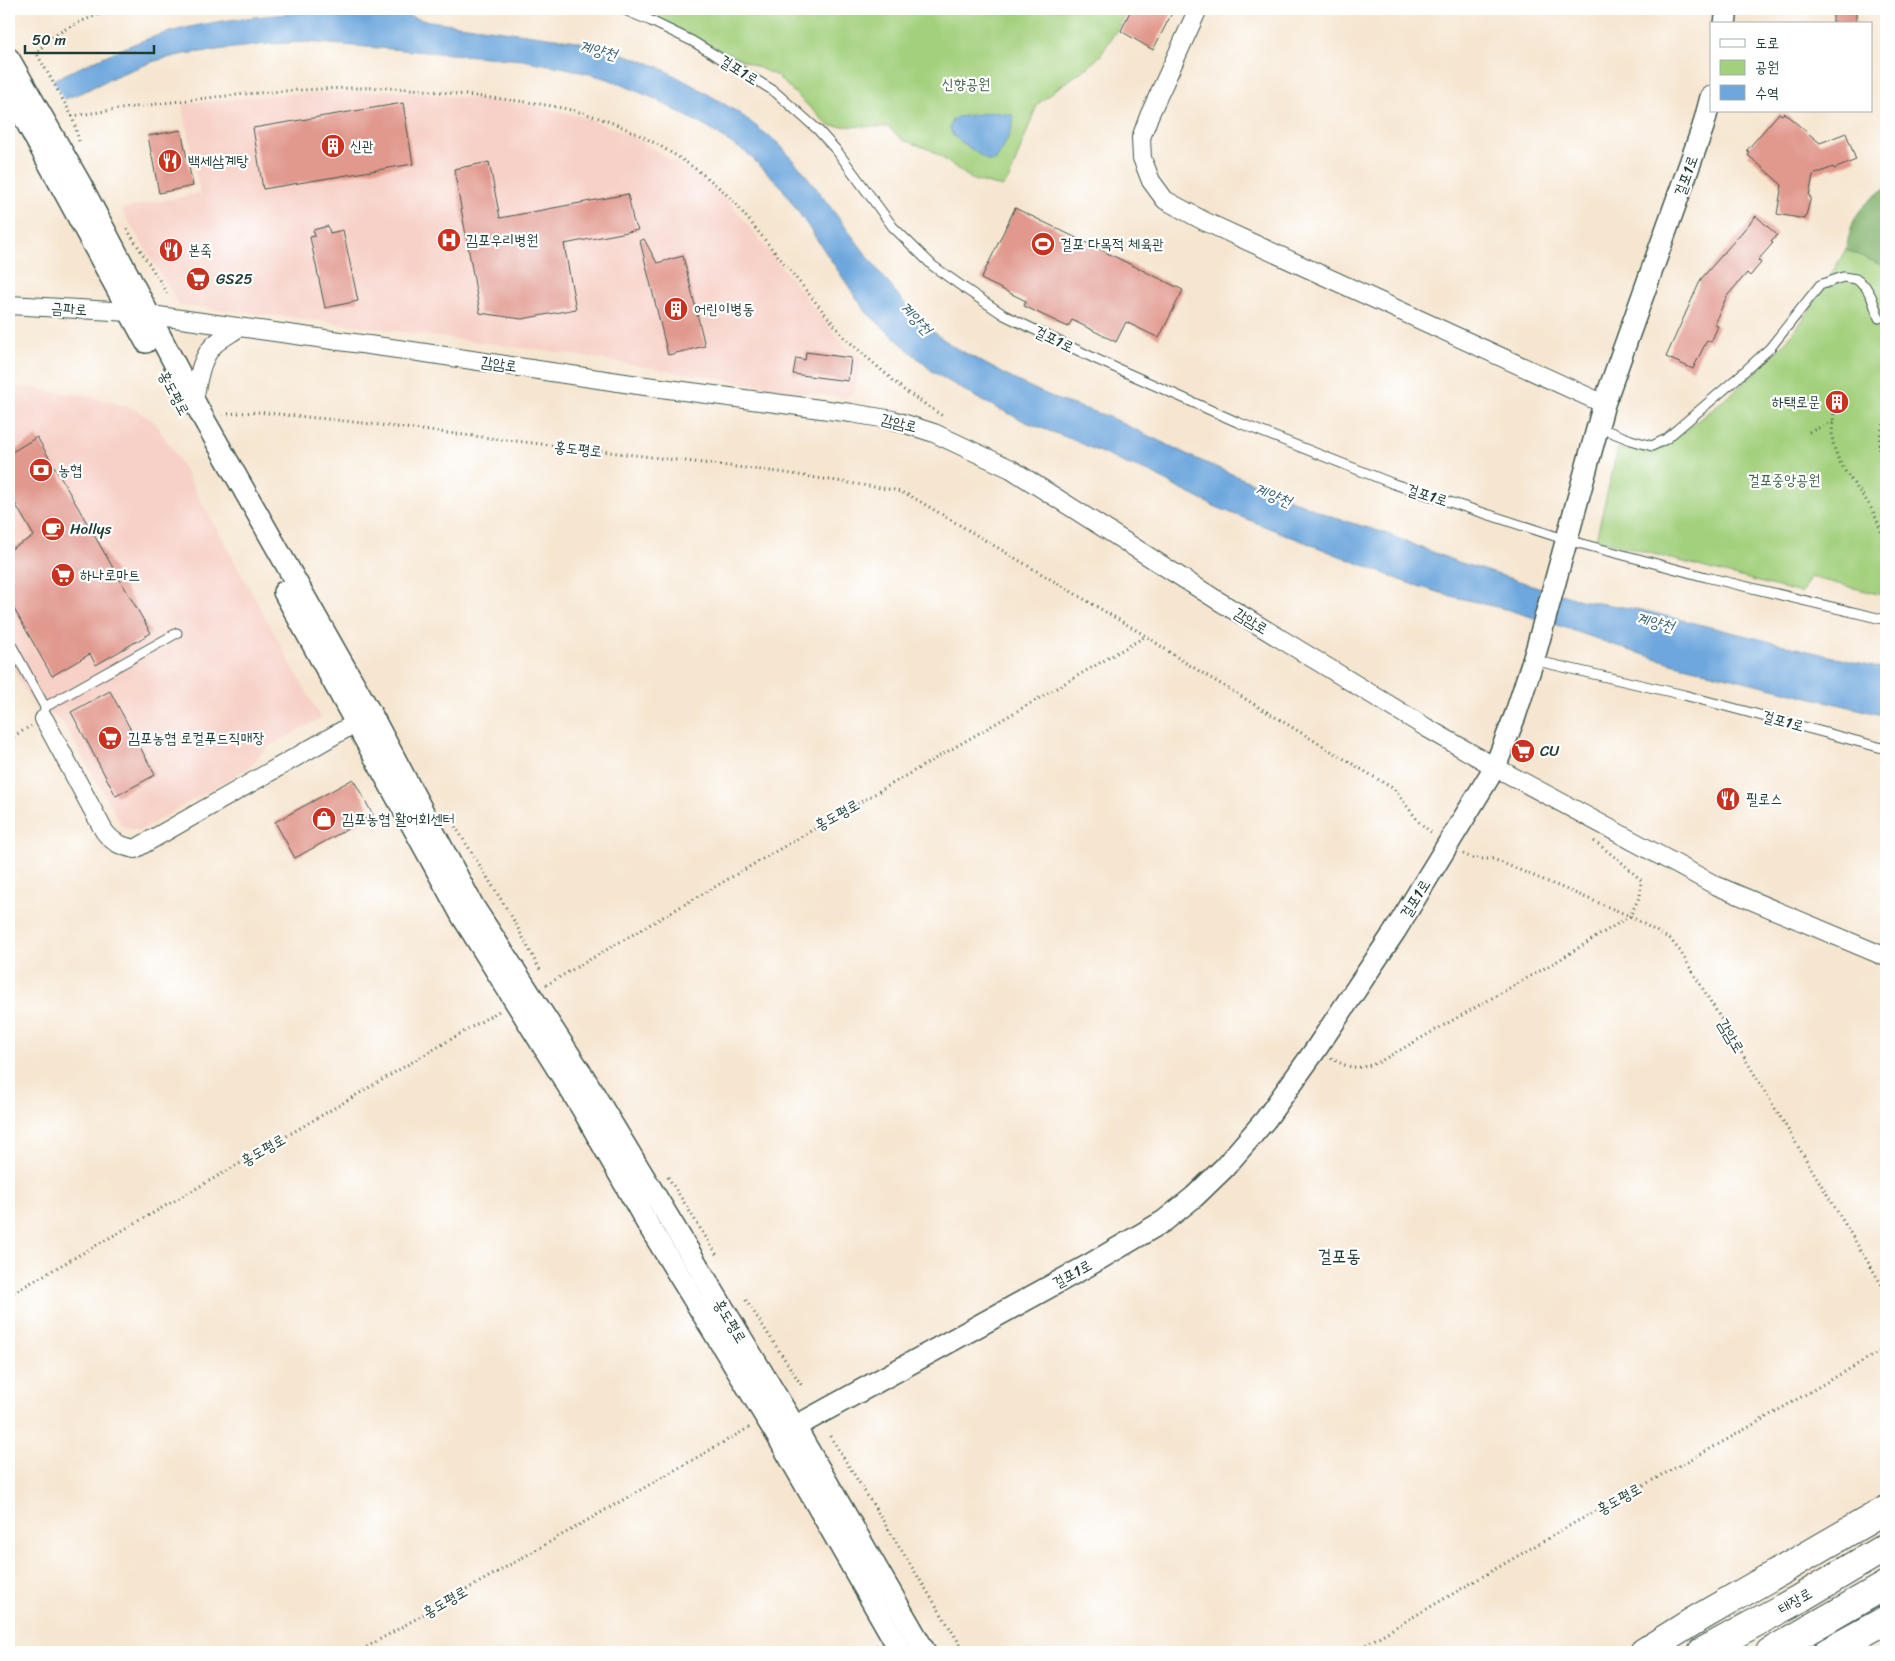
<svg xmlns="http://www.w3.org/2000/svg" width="1895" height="1661" font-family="Sriracha,'Poor Story',sans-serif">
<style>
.built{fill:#f7d1c7}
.green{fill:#a3d07d;stroke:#618658}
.forest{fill:#82b26c;stroke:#507850}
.water{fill:#6ea7dd;stroke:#467288}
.pier{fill:#f6e6d0}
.building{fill:#e1988d}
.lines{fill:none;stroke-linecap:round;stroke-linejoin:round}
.service-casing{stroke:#3f564b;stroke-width:11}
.minor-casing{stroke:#3f564b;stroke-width:20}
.tertiary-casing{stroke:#3f564b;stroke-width:24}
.primary-casing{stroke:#3f564b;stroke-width:30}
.path{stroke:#3f564b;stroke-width:3;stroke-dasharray:1 4;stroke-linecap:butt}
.service{stroke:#fff;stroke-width:9}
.minor{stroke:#fff;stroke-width:18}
.tertiary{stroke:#fff;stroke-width:21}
.primary{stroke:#fff;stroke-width:28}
.labels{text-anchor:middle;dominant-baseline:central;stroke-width:4.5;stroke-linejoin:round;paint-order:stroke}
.street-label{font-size:15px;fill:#1f3d34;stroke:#fff}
.park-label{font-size:15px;fill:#406246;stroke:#fff}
.poi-label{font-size:15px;fill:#1f3d34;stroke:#fff;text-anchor:start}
.water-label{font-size:16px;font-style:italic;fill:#3b626f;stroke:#fff}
.quarter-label{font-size:18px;fill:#1f3d34;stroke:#fff}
</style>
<rect width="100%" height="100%" fill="#fff"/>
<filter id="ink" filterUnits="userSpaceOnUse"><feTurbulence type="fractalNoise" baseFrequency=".02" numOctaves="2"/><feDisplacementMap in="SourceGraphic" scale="10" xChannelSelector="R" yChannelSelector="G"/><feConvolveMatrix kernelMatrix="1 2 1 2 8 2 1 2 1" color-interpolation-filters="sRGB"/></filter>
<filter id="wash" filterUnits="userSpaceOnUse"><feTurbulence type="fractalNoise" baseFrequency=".0096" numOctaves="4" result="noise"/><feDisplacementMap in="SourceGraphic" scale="20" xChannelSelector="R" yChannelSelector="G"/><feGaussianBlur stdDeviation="1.12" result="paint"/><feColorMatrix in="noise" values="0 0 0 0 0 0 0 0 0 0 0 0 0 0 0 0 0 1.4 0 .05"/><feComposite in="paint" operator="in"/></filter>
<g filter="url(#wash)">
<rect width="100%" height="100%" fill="#f6e6d0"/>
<g class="built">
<path d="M394 91 524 104 580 116 628 134 703 179 718 191 731 204 842 343 859 357 861 363 854 392 845 398 826 396 560 353 312 320 179 305 121 209 200 193 182 104 284 94Z"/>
<path d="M9 385 87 396 117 404 135 409 154 422 171 446 321 718 268 747 247 769 139 831 122 826 63 722 33 704 9 662Z"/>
</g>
<g class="green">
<path d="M640 9H721L766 13 787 9H1126L1119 26 1101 55 1091 65 1056 89 1037 105 1009 179 1002 187 973 180 931 150 903 140 888 127 829 126 777 76 705 43Z"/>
<path d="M1846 249 1886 267V596L1810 577 1801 593 1596 539 1618 448 1644 451 1662 448C1706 414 1752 381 1788 339 1811 312 1828 279 1846 249Z"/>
</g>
<path class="forest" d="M1886 187V267L1846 249C1853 214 1858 209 1886 187Z"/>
<g class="water">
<path d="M344 9C371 9 396 10 422 20L570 40 606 48 657 66 701 90 739 113 779 144 803 171 884 278 920 322 954 347 1019 382 1061 401 1107 416 1197 459 1332 517 1382 532 1455 561 1580 600 1641 610 1886 670V716L1675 664 1628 650 1572 630 1509 610 1451 596 1408 583 1216 507 1178 488 1152 473 1124 463 1071 439 1028 423 979 399 933 372 866 312 780 185 748 154 708 128 653 98 608 79 566 68 522 60 307 42 267 44 184 54 155 61 118 75 81 93 62 100 51 81C85 65 120 48 156 36 216 17 282 15 344 9Z"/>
<path d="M993 112 1012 115 1014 119C1011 134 1004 148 995 161H988L953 136 950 128 952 120 958 117Z"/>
</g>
<path class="pier" d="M52 78 65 101 9 126V95Z"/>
<g id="blocks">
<g class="building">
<path d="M1131 9H1174L1153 50 1121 31Z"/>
<rect x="1833" y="9" width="23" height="15"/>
<path d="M403 103 413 164 263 189 253 128Z"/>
<path d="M1779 113 1782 115 1784 113 1820 143 1846 133 1856 160 1834 169 1833 167 1813 175 1809 196 1811 197 1805 219 1777 214 1782 185 1748 155 1750 153 1747 150Z"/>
<path d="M181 130 193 186 159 193 148 136Z"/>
<path d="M489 162 500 218 628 194 633 220 638 230 564 244 576 309 522 319 480 313 454 169Z"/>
<path d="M1015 208 1183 290 1159 338 1126 322 1116 342 1072 320 1068 327 1024 306 1026 301 981 279Z"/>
<path d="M1756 216 1777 235 1771 242 1773 243 1758 260 1761 263 1750 276 1747 273 1727 296 1714 324 1718 326 1711 342 1707 340 1693 369 1666 357 1701 279Z"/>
<path d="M328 226 330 233 343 230 358 301 325 308 310 237 315 236 313 230Z"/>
<path d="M644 239 657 263 683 256 705 346 668 355 640 241Z"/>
<path d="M806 352 851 358 848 381 793 374 796 358 805 360Z"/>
<path d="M37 437 151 633 96 665 90 654 52 676 9 600V550L34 536 9 493V454Z"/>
<path d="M110 691 155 775 116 796 71 712Z"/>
<path d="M353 779 373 815 295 858 275 822Z"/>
</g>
</g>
</g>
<g filter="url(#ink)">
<use href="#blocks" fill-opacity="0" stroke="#3f564b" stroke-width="1"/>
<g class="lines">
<g class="service-casing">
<g id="service">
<path d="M622 9 651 21 692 41 774 91 818 130 837 151 893 227 933 266 967 290 1004 315 1098 360 1237 422 1394 484 1567 540 1706 577 1886 620"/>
<path d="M1598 427 1631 440 1652 446 1666 439 1735 380 1770 348 1820 285 1843 277 1856 279 1865 286 1871 296 1879 318"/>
<path d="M9 641 45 707"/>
<path d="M1533 660 1684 695 1886 749"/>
<path d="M44 719 45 707 177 633"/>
</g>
</g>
<g class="minor-casing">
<g id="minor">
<path d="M1198 9 1149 116 1141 138 1142 158 1151 181 1165 200 1204 221 1604 404"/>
<path d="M9 305 130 312 412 351 638 385 851 413 893 420 934 433 1011 469 1217 600 1427 728 1495 767 1715 885 1886 957"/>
<path d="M194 400C198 381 200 358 215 344 222 338 231 333 238 328"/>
<path d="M44 719 104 831C113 843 121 846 135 849L366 717"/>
</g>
</g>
<g class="tertiary-casing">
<g id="tertiary">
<path d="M1725 24 1727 9"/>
<path d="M9 59 81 185 202 416 371 714 473 906 583 1076 795 1427 925 1652"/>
<path d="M9 90 146 342"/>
<path d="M284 592 462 916 583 1110 647 1223 778 1437 901 1652"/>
<path d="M782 1434 1089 1265 1164 1221 1194 1197 1224 1168 1266 1119 1316 1049 1395 931 1495 767 1515 716 1536 651 1604 404 1703 127 1711 97"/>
</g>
</g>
<g class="primary-casing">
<g id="primary">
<path d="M1644 1652 1692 1622 1886 1510"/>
<path d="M1702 1652 1797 1600 1886 1547"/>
<path d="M1770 1652 1886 1585"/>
<path d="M1828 1652 1886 1620"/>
</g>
</g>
<g class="path">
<path d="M72 116C179 100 287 86 395 88 421 89 448 93 474 96 509 100 545 103 579 112 631 125 697 163 734 202L844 337 904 390 944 417"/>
<path d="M79 141 72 116 37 54C48 32 90 18 112 9"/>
<path d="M127 229 168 294"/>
<path d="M1838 389C1836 407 1829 429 1834 447 1840 468 1853 482 1866 500 1876 514 1882 532 1886 549"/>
<path d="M223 414 257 412 337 420 779 472 894 490 909 495 1146 636 1181 660 1394 789 1419 822 1433 834"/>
<path d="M1886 420C1877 437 1877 450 1886 466"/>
<path d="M1809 432 1833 422"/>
<path d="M9 739 31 726"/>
<path d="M450 818 512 917 541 972"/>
<path d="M1594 841 1619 860 1641 880 1640 896 1630 916 1670 939 1680 951 1886 1292"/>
<path d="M1463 854 1474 859H1493L1630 916"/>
<path d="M546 985 1146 636"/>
<path d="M1331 1058C1350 1069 1358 1070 1379 1062L1559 960 1630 916"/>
<path d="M668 1177 717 1255"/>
<path d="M9 1295 239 1164 499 1011"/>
<path d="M746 1300 802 1386"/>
<path d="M830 1436 965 1652"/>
<path d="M358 1652 750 1427"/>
<path d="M863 1652 877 1645"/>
<path d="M1353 1652 1576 1522 1728 1439 1886 1348"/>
</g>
<use href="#service" class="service"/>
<use href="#minor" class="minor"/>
<use href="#tertiary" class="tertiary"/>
<use href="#primary" class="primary"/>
</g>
</g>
<defs>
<g id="building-disc" transform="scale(1.25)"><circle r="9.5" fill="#c8321e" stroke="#fff"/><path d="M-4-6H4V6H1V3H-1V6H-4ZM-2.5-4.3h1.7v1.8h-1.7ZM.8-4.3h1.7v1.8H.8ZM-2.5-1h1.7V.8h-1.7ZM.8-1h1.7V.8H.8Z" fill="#fff"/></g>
<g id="restaurant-disc" transform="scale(1.25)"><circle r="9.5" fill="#c8321e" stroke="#fff"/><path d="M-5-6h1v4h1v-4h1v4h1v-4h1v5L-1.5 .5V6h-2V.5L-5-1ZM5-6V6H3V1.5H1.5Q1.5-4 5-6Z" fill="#fff"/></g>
<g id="hospital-disc" transform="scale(1.25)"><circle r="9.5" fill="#c8321e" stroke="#fff"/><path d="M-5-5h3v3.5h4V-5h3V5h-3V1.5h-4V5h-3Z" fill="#fff"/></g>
<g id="stadium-disc" transform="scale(1.25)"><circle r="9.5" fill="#c8321e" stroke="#fff"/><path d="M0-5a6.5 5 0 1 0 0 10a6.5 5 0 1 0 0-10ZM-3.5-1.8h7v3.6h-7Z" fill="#fff"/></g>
<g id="supermarket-disc" transform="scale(1.25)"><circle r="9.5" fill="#c8321e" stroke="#fff"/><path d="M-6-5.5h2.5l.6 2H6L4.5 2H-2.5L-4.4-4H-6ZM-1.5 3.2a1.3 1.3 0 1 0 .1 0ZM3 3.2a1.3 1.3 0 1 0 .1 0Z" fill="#fff"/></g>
<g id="bank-disc" transform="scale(1.25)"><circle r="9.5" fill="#c8321e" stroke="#fff"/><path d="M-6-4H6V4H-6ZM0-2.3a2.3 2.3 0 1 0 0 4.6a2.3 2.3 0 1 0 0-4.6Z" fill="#fff"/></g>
<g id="cafe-disc" transform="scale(1.25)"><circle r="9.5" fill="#c8321e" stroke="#fff"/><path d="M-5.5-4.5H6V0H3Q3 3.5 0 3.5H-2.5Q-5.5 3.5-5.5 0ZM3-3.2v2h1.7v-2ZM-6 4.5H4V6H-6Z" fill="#fff"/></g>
<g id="shop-disc" transform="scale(1.25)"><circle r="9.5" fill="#c8321e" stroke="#fff"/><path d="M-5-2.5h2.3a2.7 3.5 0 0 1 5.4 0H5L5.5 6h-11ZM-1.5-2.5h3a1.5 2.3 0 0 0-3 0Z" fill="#fff"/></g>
</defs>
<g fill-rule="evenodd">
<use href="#building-disc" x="333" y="146"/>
<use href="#restaurant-disc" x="170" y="161"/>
<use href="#hospital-disc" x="449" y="240"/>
<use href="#stadium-disc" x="1043" y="244"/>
<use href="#restaurant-disc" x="171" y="250"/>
<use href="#supermarket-disc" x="198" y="279"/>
<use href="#building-disc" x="676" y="309"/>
<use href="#building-disc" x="1837" y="402"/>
<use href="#bank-disc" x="41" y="470"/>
<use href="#cafe-disc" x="53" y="529"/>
<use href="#supermarket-disc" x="63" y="575"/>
<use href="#supermarket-disc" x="110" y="738"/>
<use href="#supermarket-disc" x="1523" y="751"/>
<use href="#restaurant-disc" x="1728" y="799"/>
<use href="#shop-disc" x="324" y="819"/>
</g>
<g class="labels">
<g class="street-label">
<text transform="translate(739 70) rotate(32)">걸포1로</text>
<text transform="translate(1686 176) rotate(-70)">걸포1로</text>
<text transform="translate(69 309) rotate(3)">금파로</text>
<text transform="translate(1054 339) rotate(26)">걸포1로</text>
<text transform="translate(499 364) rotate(8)">감암로</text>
<text transform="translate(174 393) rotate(62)">홍도평로</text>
<text transform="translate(899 423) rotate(14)">감암로</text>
<text transform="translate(578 449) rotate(6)">홍도평로</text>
<text transform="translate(1427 495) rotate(18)">걸포1로</text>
<text transform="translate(1251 621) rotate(31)">감암로</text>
<text transform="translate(1783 721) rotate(15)">걸포1로</text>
<text transform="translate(837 815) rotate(-29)">홍도평로</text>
<text transform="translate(1415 899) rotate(-58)">걸포1로</text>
<text transform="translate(1731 1036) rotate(59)">감암로</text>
<text transform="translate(263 1150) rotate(-30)">홍도평로</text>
<text transform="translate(1072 1274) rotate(-29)">걸포1로</text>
<text transform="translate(730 1321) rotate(59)">홍도평로</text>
<text transform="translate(1619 1499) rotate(-29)">홍도평로</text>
<text transform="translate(1795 1601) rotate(-30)">태장로</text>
<text transform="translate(445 1602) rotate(-30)">홍도평로</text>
</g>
<g class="park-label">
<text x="966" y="84">신향공원</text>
<text x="1784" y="480">걸포중앙공원</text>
</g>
<g class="poi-label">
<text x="350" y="146">신관</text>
<text x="188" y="161">백세삼계탕</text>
<text x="466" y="240">김포우리병원</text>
<text x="1060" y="244">걸포 다목적 체육관</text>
<text x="188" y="250">본죽</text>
<text x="216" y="279">GS25</text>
<text x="694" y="309">어린이병동</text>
<text x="1820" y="402" text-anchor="end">하택로문</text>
<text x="58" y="470">농협</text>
<text x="70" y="529">Hollys</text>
<text x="80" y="575">하나로마트</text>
<text x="128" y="738">김포농협 로컬푸드직매장</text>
<text x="1540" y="751">CU</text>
<text x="1746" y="799">필로스</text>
<text x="342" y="819">김포농협 활어회센터</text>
</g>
<g class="water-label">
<text transform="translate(598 50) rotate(14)">계양천</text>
<text transform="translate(916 318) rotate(46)">계양천</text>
<text transform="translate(1273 495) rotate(22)">계양천</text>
<text transform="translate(1655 622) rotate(14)">계양천</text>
</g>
<g class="quarter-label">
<text x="1339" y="1256">걸포동</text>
</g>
</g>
<rect width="1895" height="1661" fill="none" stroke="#fff" stroke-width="30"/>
<rect x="1710" y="22" width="162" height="90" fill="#ffffff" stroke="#a5b1ae"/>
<rect x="1720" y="39" width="25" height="8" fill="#ffffff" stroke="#a5b1ae"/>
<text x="1755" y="48" font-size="15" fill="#1f3d34">도로</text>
<rect x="1720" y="60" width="25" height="15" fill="#a3d07d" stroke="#a5b1ae"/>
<text x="1755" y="72" font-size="15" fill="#1f3d34">공원</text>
<rect x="1720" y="85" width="25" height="15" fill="#6ea7dd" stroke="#a5b1ae"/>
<text x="1755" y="98" font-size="15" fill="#1f3d34">수역</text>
<path d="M25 45v8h129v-8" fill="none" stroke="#1f3d34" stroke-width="2.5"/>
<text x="32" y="45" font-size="15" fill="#1f3d34" stroke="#ffffff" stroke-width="4" paint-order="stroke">50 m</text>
</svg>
